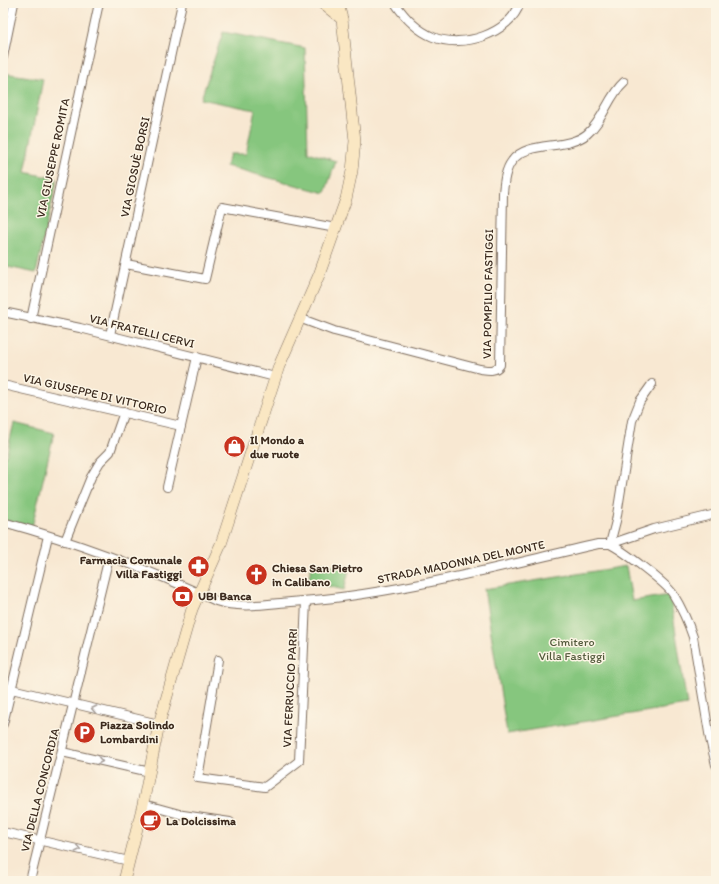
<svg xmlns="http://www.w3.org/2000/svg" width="719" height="884" font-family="Itim,sans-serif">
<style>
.green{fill:#86c67e;stroke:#60784e}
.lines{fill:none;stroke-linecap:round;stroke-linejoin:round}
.street-casing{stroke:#7d6c5d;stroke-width:10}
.secondary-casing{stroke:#7d6c5d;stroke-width:12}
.street{stroke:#fff;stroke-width:8}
.secondary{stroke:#fae7c3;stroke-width:11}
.oneway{stroke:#a79f9a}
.labels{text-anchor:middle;stroke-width:3;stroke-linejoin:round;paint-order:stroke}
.street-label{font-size:12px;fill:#3b2a1e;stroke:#fcf5e5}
.poi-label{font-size:12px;font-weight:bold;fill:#3b2a1e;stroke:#fcf5e5;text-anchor:start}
.park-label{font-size:12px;fill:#52593b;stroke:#fcf5e5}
</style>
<rect width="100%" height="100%" fill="#fcf5e5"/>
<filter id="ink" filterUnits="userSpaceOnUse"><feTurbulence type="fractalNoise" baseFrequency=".025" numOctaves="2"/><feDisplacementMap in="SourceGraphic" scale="8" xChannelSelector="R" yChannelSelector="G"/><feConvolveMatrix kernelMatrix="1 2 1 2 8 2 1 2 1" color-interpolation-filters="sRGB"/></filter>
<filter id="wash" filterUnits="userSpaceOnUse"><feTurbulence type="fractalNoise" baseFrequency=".012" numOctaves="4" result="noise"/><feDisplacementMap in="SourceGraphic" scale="16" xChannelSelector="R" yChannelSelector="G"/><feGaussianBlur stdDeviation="0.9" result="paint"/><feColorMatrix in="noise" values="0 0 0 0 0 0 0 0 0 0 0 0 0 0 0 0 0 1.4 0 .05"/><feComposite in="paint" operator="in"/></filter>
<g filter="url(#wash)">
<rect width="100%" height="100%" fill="#f8e8d2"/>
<g class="green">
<polygon points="223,32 305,48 308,152 336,161 325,193 226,166 230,154 246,154 255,110 201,99"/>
<polygon points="4,73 43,79 25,172 57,179 36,273 3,266"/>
<polygon points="14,423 54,433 32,527 3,520 3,456 6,456"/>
<polygon points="313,561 349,570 344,590 308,581"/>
<polygon points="626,566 632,601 670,595 687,705 507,734 484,589"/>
</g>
</g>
<g filter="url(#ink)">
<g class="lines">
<defs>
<g id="street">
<path d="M 395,3 C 405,18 416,30 433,37 C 462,49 510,34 520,3"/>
<polyline points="3,57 14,3"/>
<polyline points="126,264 205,279 222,207 336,228"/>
<polyline points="3,312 80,328 275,377"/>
<path d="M 299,318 L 334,331 L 480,369 C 488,370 495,372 500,365 L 503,193 C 504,183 505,170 512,161 C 527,140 566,151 587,134 C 604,120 608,96 624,82"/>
<polyline points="31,319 99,3"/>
<polyline points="110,335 182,3"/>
<polyline points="3,385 181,426"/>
<polyline points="167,487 197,357"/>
<path d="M 3,522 C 76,542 148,569 216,601 C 240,609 266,604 291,602 C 395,595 496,567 598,544 L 610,544 L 654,529 L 716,514"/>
<polyline points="65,541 91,477 100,462 110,452 124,412"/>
<path d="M 610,544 C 622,550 666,583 673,594 C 681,607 688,622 693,637 L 710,739 L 716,765"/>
<polyline points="610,544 616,521 632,421 640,401 652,384"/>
<polyline points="218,660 198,778 265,787 299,761 306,601"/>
<polyline points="3,687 159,724"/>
<polyline points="3,724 48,536"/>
<polyline points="62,752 150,772"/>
<polyline points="143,804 183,815 230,822"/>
<polyline points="3,832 129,861"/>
<polyline points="30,881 109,557"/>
</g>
<g id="secondary">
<polyline points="322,3 342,19"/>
<polyline points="124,881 143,804 159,724 192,609 221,544 279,366 319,275 346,199 352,171 355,141 342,19 338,3"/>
</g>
</defs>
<use href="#street" class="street-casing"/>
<use href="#secondary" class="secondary-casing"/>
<use href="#street" class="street"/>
<use href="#secondary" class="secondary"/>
</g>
<defs><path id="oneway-chevron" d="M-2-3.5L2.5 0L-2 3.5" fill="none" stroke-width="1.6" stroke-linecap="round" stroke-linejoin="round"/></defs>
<g class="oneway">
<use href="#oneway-chevron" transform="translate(94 709) rotate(-167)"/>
<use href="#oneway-chevron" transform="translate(100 761) rotate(12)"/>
<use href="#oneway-chevron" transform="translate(78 849) rotate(13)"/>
</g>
</g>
<defs>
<symbol id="shop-disc" viewBox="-11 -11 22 22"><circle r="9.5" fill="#c8321e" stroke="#fcf5e5"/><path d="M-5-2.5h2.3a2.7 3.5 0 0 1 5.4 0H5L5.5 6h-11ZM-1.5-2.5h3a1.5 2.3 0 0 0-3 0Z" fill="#fff"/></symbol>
<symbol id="pharmacy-disc" viewBox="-11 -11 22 22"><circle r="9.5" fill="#c8321e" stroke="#fcf5e5"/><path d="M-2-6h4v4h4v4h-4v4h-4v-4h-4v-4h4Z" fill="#fff"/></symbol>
<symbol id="church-disc" viewBox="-11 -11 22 22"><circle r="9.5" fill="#c8321e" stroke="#fcf5e5"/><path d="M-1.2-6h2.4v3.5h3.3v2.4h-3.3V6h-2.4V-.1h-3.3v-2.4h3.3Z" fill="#fff"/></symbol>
<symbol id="bank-disc" viewBox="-11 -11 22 22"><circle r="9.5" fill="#c8321e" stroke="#fcf5e5"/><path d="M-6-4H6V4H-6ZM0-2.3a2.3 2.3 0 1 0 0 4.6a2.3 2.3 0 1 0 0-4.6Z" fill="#fff"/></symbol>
<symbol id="parking-disc" viewBox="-11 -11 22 22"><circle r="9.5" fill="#c8321e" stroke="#fcf5e5"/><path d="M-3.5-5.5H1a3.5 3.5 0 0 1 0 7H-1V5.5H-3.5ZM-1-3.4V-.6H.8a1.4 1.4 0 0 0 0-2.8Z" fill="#fff"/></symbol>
<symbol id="cafe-disc" viewBox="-11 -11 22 22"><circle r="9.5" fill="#c8321e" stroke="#fcf5e5"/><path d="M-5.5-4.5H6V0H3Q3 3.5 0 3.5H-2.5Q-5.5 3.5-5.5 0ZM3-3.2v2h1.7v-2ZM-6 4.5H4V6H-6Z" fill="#fff"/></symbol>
</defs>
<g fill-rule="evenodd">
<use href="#shop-disc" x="222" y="434" width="25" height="25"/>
<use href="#pharmacy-disc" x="186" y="554" width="25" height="25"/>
<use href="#church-disc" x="244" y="562" width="25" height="25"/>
<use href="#bank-disc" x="170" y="584" width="25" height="25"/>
<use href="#parking-disc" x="72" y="720" width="25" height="25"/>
<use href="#cafe-disc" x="138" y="808" width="25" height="25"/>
</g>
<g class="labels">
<g class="street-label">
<text transform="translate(53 158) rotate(-78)" y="4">VIA GIUSEPPE ROMITA</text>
<text transform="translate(135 167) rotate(-78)" y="4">VIA GIOSUÈ BORSI</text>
<text transform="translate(488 294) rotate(-89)" y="4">VIA POMPILIO FASTIGGI</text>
<text transform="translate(142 331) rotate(14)" y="4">VIA FRATELLI CERVI</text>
<text transform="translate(95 394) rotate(13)" y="4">VIA GIUSEPPE DI VITTORIO</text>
<text transform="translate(461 562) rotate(-12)" y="4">STRADA MADONNA DEL MONTE</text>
<text transform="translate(290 688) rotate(-87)" y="4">VIA FERRUCCIO PARRI</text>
<text transform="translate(40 790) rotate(-76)" y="4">VIA DELLA CONCORDIA</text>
</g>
<g class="poi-label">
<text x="250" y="444">Il Mondo a<tspan x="250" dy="14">due ruote</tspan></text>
<text x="182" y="564" text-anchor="end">Farmacia Comunale<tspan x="182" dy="14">Villa Fastiggi</tspan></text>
<text x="272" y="572">Chiesa San Pietro<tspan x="272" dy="14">in Calibano</tspan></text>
<text x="198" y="600">UBI Banca</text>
<text x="100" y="729">Piazza Solindo<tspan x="100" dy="14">Lombardini</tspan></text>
<text x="166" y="825">La Dolcissima</text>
</g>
<g class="park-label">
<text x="572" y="646">Cimitero<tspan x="572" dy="14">Villa Fastiggi</tspan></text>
</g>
</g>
<rect width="719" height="884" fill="none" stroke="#fcf5e5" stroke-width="16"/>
</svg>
